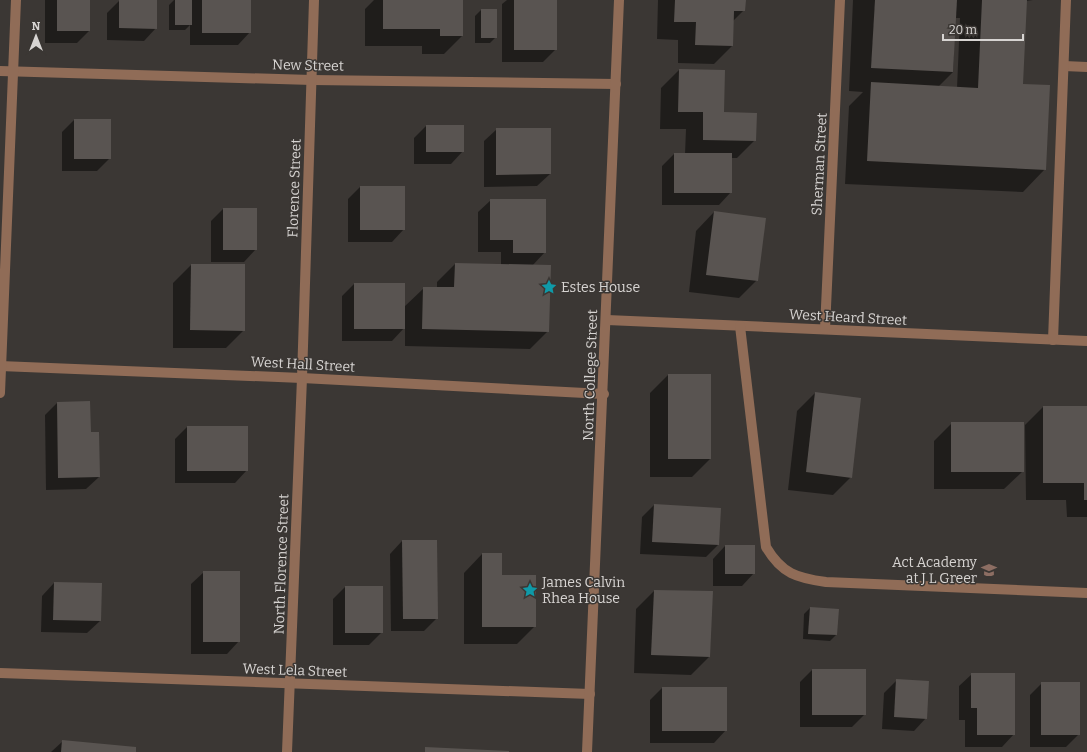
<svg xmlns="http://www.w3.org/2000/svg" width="1087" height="752" font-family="Bitter,serif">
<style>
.shadow{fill:#0007;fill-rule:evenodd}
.building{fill:#595451}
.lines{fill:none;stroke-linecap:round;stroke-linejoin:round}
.minor{stroke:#906c57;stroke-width:10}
.labels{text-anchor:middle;stroke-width:3;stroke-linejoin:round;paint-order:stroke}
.street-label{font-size:14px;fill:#d7d4d2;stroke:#3b3734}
.poi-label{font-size:14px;fill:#d7d4d2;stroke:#3b3734;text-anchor:start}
</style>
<rect width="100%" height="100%" fill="#3b3734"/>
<g class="shadow">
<polygon points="45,0 89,0 89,31 77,43 45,43"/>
<polygon points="120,0 156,28 144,41 107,40 107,13"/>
<polygon points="174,0 250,0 250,32 238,45 190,45 190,25 185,30 169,30 169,5"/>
<polygon points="374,0 462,0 462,36 444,54 422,54 422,46 365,46 365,9"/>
<polygon points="507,0 556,0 556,49 543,62 502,62 502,4"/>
<polygon points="658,0 745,0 744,10 733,21 732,46 714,64 678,63 678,40 657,39"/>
<path d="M 853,0 L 1033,0 L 1026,1 L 1022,85 L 1045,169 L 1023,192 L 845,184 L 849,106 L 863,92 L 849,91 ZM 955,18 L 960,18 L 957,88 L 938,87 L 953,72 Z"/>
<polygon points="481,10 496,37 490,43 475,43 475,16"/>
<polygon points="679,70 723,113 755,140 737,158 731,158 731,192 719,205 662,205 662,166 674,154 685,154 686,129 660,129 661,88"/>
<polygon points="74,120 110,120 110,158 97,171 62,171 62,132"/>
<polygon points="426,126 463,151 451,164 414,164 414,138"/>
<polygon points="497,129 550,174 537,186 484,187 484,141"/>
<polygon points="360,187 404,229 392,242 348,242 348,199"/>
<polygon points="491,200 545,252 532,266 548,331 530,349 405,346 405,327 392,341 342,341 342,296 354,284 404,307 424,288 437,288 437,282 455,264 501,265 501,252 478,252 478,212"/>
<polygon points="223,209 256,249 244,262 211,262 211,221"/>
<polygon points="714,212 757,280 739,298 689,292 696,231"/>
<polygon points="191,265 244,330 226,348 173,348 173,283"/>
<polygon points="668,375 710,375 710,459 692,477 650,477 650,393"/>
<polygon points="815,393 851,477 833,495 788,490 797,411"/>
<polygon points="57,403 90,433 99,477 86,489 46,490 45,415"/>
<polygon points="1043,407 1087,407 1087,517 1067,517 1066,500 1026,500 1025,425"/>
<polygon points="952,423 1023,471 1004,489 934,489 934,441"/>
<polygon points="187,427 247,470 235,483 175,483 175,439"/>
<polygon points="654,505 720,509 718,545 706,557 640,554 642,517"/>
<polygon points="402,541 436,541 437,618 424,631 391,631 390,554"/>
<polygon points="725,546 754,573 742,586 713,586 713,559"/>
<polygon points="482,554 535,626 517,644 464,644 464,573"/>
<polygon points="204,572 239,641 227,654 191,654 191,584"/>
<polygon points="54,583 100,621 87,633 41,632 42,596"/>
<polygon points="345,587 382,632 369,645 333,645 333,599"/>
<polygon points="654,591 712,592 709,657 691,675 634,673 636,609"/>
<polygon points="810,608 837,610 836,635 830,641 803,639 804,614"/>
<polygon points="812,670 865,670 865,714 852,727 800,727 800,682"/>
<polygon points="972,674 1014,734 1002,747 965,747 965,720 959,720 959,686"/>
<polygon points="897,680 926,718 914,731 882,729 884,693"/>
<polygon points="1042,683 1079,734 1066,747 1030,747 1030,695"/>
<polygon points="662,688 726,730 714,743 650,743 650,700"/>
<polygon points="63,741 135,752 51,752"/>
</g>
<g class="building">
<rect x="57" y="0" width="33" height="31"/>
<polygon points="119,0 157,0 157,29 119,28"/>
<rect x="175" y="0" width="17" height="25"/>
<rect x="202" y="0" width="49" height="33"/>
<polygon points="383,0 463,0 463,36 440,36 440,29 383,29"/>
<rect x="514" y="0" width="43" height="50"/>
<polygon points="675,0 746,0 745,11 734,11 733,46 695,45 696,22 674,22"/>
<polygon points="875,0 957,0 953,72 871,68"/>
<polygon points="982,0 1027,0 1023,84 1050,85 1046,170 867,161 871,82 978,88"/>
<rect x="481" y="9" width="16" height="29"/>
<polygon points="679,69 725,70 724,112 757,113 756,141 703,140 703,112 678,112"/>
<rect x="74" y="119" width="37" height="40"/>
<rect x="426" y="125" width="38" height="27"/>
<polygon points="496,128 551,128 551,174 496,175"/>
<rect x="674" y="153" width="58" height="40"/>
<rect x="360" y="186" width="45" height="44"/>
<polygon points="490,199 546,199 546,253 513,253 513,240 490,240"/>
<rect x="223" y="208" width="34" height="42"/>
<polygon points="714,211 766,218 758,281 706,275"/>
<polygon points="455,263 551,265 549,332 422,329 423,287 454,287"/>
<polygon points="191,264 245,264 245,331 190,330"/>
<rect x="354" y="283" width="51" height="46"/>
<rect x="668" y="374" width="43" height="85"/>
<polygon points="815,392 861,398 852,478 806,472"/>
<polygon points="90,401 91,432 99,432 100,477 58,478 57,402"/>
<polygon points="1043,406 1087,406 1087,500 1084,500 1084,483 1043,483"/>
<rect x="951" y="422" width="73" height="50"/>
<rect x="187" y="426" width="61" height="45"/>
<polygon points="654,504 721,508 719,545 652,542"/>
<polygon points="402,540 437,540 438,619 403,619"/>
<rect x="725" y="545" width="30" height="29"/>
<polygon points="482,553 502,553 502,575 536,575 536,627 482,627"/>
<rect x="203" y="571" width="37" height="71"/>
<polygon points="54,582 102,583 101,621 53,620"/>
<rect x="345" y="586" width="38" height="47"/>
<polygon points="654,590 713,591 710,657 651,655"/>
<polygon points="810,607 839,609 837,635 808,634"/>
<rect x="812" y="669" width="54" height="46"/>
<polygon points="971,673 1015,673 1015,735 977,735 977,708 971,708"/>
<polygon points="896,679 929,681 927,719 894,717"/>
<rect x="1041" y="682" width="39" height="53"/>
<rect x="662" y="687" width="65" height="44"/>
<polygon points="62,740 136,747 136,752 61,752"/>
<polygon points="425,747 509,751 509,752 425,752"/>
</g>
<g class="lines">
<g class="minor">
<polyline points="1064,66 1087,67"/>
<polyline points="0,71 312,80 616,84"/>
<polyline points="607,320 1087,341"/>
<path d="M 740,326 L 766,547 C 782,574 797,578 826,582 L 1087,593"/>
<polyline points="825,329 840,0"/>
<polyline points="1053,340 1066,0"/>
<polyline points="0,366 302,378 604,394"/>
<polyline points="0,393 16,0"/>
<polyline points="0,673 590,694"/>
<polyline points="287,752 302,378 314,0"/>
<polyline points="587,752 619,0"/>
</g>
</g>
<defs>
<symbol id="sight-bare" viewBox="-9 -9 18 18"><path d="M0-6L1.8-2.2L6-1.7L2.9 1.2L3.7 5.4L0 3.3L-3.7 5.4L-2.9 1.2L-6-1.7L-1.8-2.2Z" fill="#0f9aa8" stroke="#3b3734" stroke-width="2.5" paint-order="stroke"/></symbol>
<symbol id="school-bare" viewBox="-9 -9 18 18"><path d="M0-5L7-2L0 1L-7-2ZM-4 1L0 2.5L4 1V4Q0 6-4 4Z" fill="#8d6e63" stroke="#3b3734" stroke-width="2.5" paint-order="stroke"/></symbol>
</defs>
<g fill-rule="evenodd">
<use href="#sight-bare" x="538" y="276" width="22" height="22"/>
<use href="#school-bare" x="978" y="559" width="22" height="22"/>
<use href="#sight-bare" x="519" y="579" width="22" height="22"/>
</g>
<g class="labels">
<g class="street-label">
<text transform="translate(308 65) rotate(1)" y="5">New Street</text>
<text transform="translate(819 164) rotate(-87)" y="5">Sherman Street</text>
<text transform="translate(294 188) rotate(-88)" y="5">Florence Street</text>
<text transform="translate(848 317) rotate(3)" y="5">West Heard Street</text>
<text transform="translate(303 364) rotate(3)" y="5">West Hall Street</text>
<text transform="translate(590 375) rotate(-88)" y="5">North College Street</text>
<text transform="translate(281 564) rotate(-88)" y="5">North Florence Street</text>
<text transform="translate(295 670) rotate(2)" y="5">West Lela Street</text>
</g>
<g class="poi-label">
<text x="561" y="292">Estes House</text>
<text x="977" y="567" text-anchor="end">Act Academy<tspan x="977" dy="16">at J L Greer</tspan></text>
<text x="542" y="587">James Calvin<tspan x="542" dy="16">Rhea House</tspan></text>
</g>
</g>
<g transform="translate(36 36)" stroke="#3b3734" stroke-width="3" paint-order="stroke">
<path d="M0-3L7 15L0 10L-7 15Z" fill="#d7d4d2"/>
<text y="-6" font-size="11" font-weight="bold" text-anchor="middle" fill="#d7d4d2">N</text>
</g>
<path d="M943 34v6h80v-6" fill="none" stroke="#d7d4d2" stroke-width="2"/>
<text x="949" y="34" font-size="12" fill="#d7d4d2" stroke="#3b3734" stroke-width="3" paint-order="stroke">20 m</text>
</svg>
